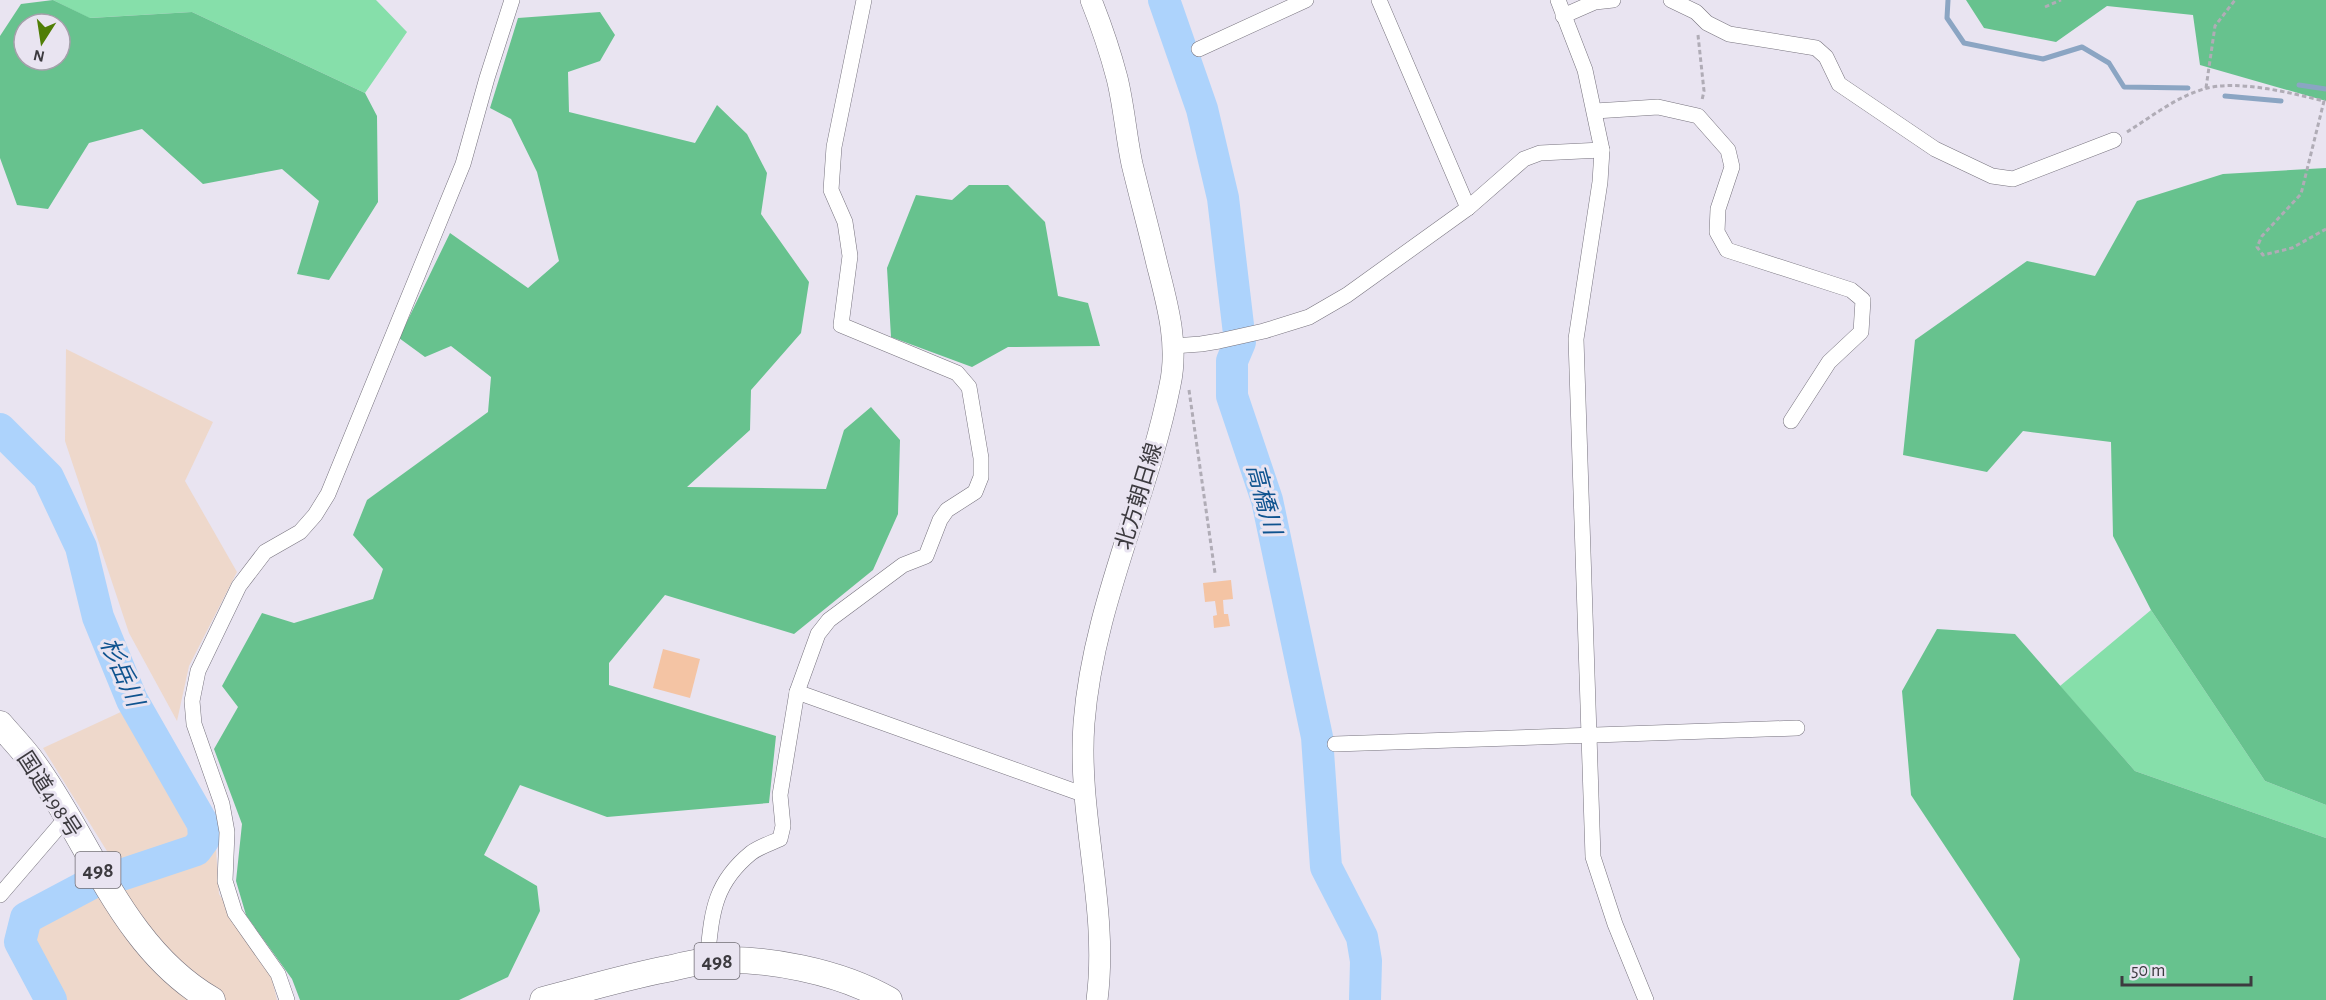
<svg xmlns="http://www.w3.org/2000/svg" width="2326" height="1000" font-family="'Alegreya Sans','Noto Sans JP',sans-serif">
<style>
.commercial{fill:#eed8cb}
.green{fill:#86dfaa}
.forest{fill:#67c28e;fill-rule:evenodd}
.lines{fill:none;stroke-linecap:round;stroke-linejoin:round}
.stream{stroke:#8ba5c3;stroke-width:5}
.river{stroke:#add3fc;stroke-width:32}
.building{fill:#f4c4a4}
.minor-casing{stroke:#77737e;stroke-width:16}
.secondary-casing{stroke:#77737e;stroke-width:22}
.trunk-casing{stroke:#77737e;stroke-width:27}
.path{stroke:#b0acb6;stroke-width:3;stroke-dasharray:4.5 3;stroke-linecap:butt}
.minor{stroke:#fff;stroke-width:15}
.secondary{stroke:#fff;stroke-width:21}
.trunk{stroke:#fff;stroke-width:26}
.labels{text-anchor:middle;stroke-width:6;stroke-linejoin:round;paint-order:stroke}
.shield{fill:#e9e4f1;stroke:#706d74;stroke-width:1.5}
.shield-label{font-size:21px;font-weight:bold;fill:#3c3a3f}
.street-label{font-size:22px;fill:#3c3a3f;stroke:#e9e4f1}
.water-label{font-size:24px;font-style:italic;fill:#0f538f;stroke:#e9e4f1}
</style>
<rect width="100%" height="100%" fill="#e9e4f1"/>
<g class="commercial">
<polygon points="66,349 213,422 185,481 237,572 189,666 177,721 129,633 65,441"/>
<polygon points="123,711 192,837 115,864 43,748"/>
<polygon points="216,849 219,894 271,975 277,1000 61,1000 34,947 39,923 104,891"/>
</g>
<g class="green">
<polygon points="53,0 376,0 407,32 365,93 192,12 89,18"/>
<polygon points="2151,610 2265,781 2326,805 2326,838 2135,771 2060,686"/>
</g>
<g class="forest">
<path d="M 53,0 L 90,18 L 192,12 L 365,93 L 377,116 L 378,202 L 329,280 L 297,274 L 319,201 L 282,169 L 203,184 L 142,129 L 89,143 L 48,209 L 17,205 L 0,158 L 0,36 L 21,4 ZM 24,24 L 60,24 L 60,60 L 24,60 Z"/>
<polygon points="1966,0 2326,0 2326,101 2200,65 2193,15 2107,6 2056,42 1984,28"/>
<polygon points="600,12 615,35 600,61 568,72 569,112 695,143 717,105 747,134 767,173 761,214 809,282 801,333 751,390 750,430 687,487 826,489 844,430 871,407 900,440 898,514 873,570 794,634 665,595 609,663 609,685 776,736 769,803 607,817 520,785 484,855 537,886 540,911 508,977 459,1000 300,1000 292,979 246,915 236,881 242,824 214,749 238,707 222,686 262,613 294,623 373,599 383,569 353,535 367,500 488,412 491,377 451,346 425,357 399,338 450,233 528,288 559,261 537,172 511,119 490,108 518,18"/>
<polygon points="2326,168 2326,805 2265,781 2151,610 2113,536 2111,442 2023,431 1987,472 1903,455 1915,340 2027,261 2095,276 2137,201 2223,174"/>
<polygon points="969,185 1008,185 1045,222 1058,296 1088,303 1100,346 1008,347 972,367 891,337 887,268 916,195 952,200"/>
<polygon points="1937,629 2015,634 2135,771 2326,838 2326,1000 2013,1000 2020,959 1911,795 1902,691"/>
</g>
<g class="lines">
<g class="stream">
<polyline points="1948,0 1947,18 1964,43 2043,59 2082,47 2109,63 2124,87 2188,88"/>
<polyline points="2299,85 2326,89"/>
<polyline points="2225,96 2281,101"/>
</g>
<g class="river">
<polyline points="1164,0 1202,109 1223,198 1240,342 1232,361 1232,396 1267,500 1317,737 1326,867 1362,937 1366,961 1365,1000"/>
<polyline points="0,429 48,477 81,547 98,617 132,700 203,824 204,839 196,850 124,874"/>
<polyline points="51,1000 20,942 26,918 92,883"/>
</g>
</g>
<g class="building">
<polygon points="1231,580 1233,599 1223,600 1224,614 1228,614 1230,626 1214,628 1213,616 1217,615 1215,601 1205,602 1203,583"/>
<polygon points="663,649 700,659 690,698 653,688"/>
</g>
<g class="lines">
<defs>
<g id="minor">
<polyline points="1379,0 1468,208"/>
<polyline points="1558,0 1585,70 1602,150 1600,182 1576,339 1593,857 1615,924 1646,1000"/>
<polyline points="1671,0 1696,12 1707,23 1729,34 1816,48 1826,57 1839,84 1935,149 1992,176 2013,179 2114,140"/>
<polyline points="1563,16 1595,2 1613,0"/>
<polyline points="1199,49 1306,0"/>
<polyline points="1595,111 1658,107 1698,116 1728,150 1732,167 1718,209 1717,232 1727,250 1851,290 1863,300 1861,332 1829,362 1791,421"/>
<polyline points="1173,346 1201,344 1219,341 1264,331 1309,317 1347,295 1468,208 1524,159 1540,153 1602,150"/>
<polyline points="797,692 1085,795"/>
<polyline points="1335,744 1797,728"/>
<polyline points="0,895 67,817"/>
<path d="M 707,961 C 712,915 712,885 751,853 C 759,847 771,843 780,839 L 783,826 L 780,795 L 797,692 L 818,634 L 829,620 L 903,565 L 926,556 L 940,520 L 947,510 L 975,492 L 981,477 L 981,458 L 969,387 L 957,373 L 841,325 L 850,256 L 845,222 L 831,190 L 834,147 L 864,0"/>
<polyline points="287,1000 278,974 235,913 225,881 227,832 222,804 194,724 192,701 198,671 239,586 265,552 300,532 315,515 328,494 463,164 487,78 512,0"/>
</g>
<path id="secondary" d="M 1091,0 C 1101,25 1110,51 1117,78 C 1124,106 1126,136 1132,164 C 1140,197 1149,230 1157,264 C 1167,303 1179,344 1170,385 C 1147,500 1093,606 1084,723 C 1077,816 1109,907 1097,1000"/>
<g id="trunk">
<path d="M 0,724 C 11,737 23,749 33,763 C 91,842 122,948 212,1000"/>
<path d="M 543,1000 C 586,989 628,976 672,968 C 684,965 696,962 708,961 C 764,956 841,972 889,1000"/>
</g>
</defs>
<use href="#minor" class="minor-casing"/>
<use href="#secondary" class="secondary-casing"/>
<use href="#trunk" class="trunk-casing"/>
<g class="path">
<polyline points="2045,7 2061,0"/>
<polyline points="1698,35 1704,91 1702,100"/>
<polyline points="2206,88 2215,26 2235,0"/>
<path d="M 2127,132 C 2151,117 2176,97 2204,89 C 2237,79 2291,93 2324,101 L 2301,194 L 2262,236 L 2257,247 L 2263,255 L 2292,248 L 2326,229"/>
<polyline points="1189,390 1215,573"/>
</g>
<use href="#minor" class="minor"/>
<use href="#secondary" class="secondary"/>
<use href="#trunk" class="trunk"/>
</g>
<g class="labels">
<g class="shield">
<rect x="75.5" y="852" width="45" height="36" rx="4.5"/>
<rect x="694.5" y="943" width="45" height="36" rx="4.5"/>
</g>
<g class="shield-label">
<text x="98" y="877">498</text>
<text x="717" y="968">498</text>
</g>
<g class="street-label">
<text transform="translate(1138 496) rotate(-73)" y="8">北方朝日線</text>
<text transform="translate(50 794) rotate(57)" y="8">国道498号</text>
</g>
<g class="water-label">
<text transform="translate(1264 499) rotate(75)" y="8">高橋川</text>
<text transform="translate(122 672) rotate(66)" y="8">杉岳川</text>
</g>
</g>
<g transform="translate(42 42) rotate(192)"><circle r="28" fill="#e9e4f1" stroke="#a4a0aa" stroke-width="1.5"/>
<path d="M0-4.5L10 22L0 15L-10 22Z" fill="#507e06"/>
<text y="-9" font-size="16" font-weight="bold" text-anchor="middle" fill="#3c3a3f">N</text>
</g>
<path d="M2122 976v9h129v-9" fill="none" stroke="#3c3a3f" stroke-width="3"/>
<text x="2131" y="976" font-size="18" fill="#3c3a3f" stroke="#e9e4f1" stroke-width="4.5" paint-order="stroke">50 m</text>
</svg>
